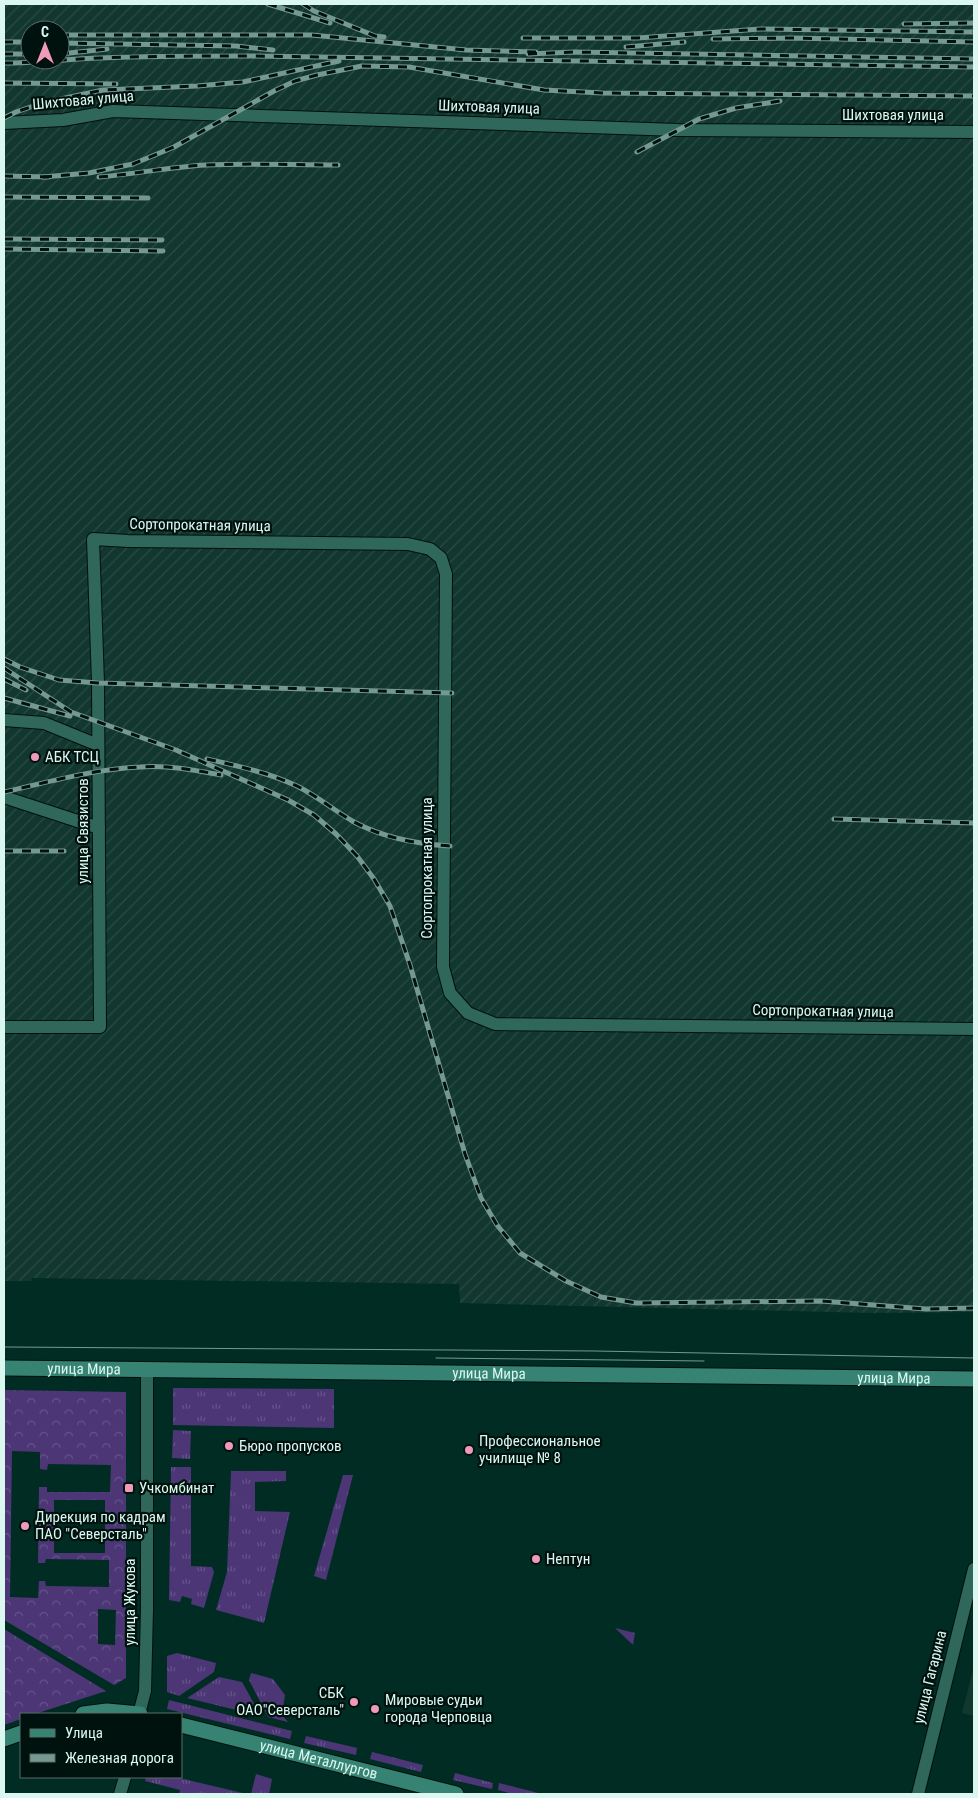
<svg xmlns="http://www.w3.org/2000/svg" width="978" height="1798" font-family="'Roboto Condensed',sans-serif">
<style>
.built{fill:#12372f}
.industrial{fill:url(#industrial-furrows);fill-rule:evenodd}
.grass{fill:url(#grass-tufts)}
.forest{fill:url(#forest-crowns);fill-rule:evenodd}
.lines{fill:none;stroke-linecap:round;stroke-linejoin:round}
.street-casing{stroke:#02110e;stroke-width:14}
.secondary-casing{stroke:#02110e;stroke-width:17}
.street{stroke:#2f675b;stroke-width:12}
.secondary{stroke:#368373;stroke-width:15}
.tram{stroke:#759991;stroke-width:1}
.rail-casing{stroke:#759991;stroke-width:5}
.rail{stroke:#00120e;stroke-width:3;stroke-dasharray:9;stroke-linecap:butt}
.poi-dot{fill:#ef9ab8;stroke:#00120e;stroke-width:2}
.labels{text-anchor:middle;stroke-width:4.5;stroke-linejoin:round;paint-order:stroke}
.street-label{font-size:15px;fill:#dbf8f0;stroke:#00120e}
.poi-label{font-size:15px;fill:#dbf8f0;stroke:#00120e;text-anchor:start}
</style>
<defs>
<pattern id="industrial-furrows" width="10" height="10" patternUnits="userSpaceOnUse" patternTransform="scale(1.25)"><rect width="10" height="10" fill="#12372f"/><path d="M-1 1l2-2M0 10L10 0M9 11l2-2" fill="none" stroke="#294b43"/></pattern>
<pattern id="grass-tufts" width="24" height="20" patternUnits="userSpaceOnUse" patternTransform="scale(1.25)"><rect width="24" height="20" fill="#4c3676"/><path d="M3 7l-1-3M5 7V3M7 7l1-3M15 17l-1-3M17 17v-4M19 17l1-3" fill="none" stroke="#65548a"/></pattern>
<pattern id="forest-crowns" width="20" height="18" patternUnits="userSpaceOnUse" patternTransform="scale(1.25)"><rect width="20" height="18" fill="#4c3676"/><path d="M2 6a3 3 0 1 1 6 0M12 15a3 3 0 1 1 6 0" fill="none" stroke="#65548a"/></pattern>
</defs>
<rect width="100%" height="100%" fill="#002c24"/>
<polygon class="built" points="974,1666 974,1716 962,1713"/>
<path class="industrial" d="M 4,4 L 974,4 L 974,1312 L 872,1313 L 460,1303 L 459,1284 L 32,1278 L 31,1281 L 4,1281 ZM 30,30 L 60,30 L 60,60 L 30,60 Z"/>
<g class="grass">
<polygon points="173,1388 334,1389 334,1428 173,1425"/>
<polygon points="173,1430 191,1431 190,1459 172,1458"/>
<polygon points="171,1467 191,1467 191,1566 212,1567 214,1572 204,1608 191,1604 192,1599 182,1596 180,1602 169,1600"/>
<polygon points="231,1471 286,1471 286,1481 255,1482 255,1511 290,1512 264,1623 216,1610 227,1572"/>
<polygon points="343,1475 353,1475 326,1580 314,1576"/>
<polygon points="615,1628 635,1633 633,1645"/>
<polygon points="177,1653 216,1663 214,1672 179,1696 167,1692 167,1656"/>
<polygon points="251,1673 273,1679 285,1695 282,1715 288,1722 268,1717 249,1680"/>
<polygon points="219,1677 242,1682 261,1716 187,1698"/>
<polygon points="169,1700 292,1731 290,1739 167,1709"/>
<polygon points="306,1736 357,1748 356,1755 304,1743"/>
<polygon points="372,1752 423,1765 421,1772 370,1759"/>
<polygon points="455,1773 493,1783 492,1789 453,1780"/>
<polygon points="256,1774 272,1779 269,1794 251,1794"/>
<polygon points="146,1777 175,1777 247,1794 179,1794 180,1790 145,1781"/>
<polygon points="499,1783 542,1794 513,1794 498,1790"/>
</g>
<g class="forest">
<path d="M 4,1390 L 126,1392 L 126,1678 L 114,1685 L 4,1620 ZM 12,1451 L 40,1452 L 40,1469 L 47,1470 L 48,1464 L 111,1465 L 110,1492 L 47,1492 L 47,1487 L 39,1487 L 38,1563 L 45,1563 L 46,1559 L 109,1560 L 109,1587 L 46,1586 L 45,1581 L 39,1581 L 38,1598 L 10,1597 ZM 54,1500 L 105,1500 L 105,1553 L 54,1553 ZM 98,1609 L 116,1610 L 115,1645 L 98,1644 Z"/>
<polygon points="4,1629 106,1691 35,1714 21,1714 21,1719 4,1725"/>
</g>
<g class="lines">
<defs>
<g id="street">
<polyline points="4,123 63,120 113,111 678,130 974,132"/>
<polyline points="4,720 44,723 98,745"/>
<polyline points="4,797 99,828"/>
<polyline points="4,1027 100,1027 98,683 93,539 128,541 408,544 430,549 441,558 446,574 443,967 450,993 468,1013 495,1024 974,1029"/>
<polyline points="139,1714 145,1691 147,1609 147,1369"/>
<polyline points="120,1794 125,1777"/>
<polyline points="918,1794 974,1569"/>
</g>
<g id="secondary">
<path id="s1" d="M 4,1368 L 974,1379"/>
<polyline points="83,1714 107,1711 140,1714"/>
<path id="s2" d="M 181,1725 L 456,1794"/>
<polyline points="4,1739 21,1733"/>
</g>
</defs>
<use href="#street" class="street-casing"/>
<use href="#secondary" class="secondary-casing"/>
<use href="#street" class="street"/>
<use href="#secondary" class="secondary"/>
<g class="tram">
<polyline points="4,1347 595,1351 974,1358"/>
<polyline points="436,1358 704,1361"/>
</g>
<defs>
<g id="rail">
<polyline points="268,4 330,23"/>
<polyline points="303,4 314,11 375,36 384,37"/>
<polyline points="904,24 974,23"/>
<polyline points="60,35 312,35 466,50 536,52"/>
<polyline points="523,38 638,38 760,29 974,32"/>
<polyline points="713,39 792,38 974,42"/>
<polyline points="4,42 30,42"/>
<polyline points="60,43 236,46 273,50"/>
<polyline points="626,47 684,42"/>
<polyline points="4,54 30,54"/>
<polyline points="60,54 107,49"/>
<polyline points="528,54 574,52 974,59"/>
<path d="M 4,63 C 36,63 67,59 100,58 C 151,56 202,56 253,56 L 974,67"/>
<polyline points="4,83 116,84"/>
<polyline points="4,118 16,112 42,103 103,90 197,86 243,82 339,61"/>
<polyline points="637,152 699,119 736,108 780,101"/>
<polyline points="4,176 49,177"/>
<polyline points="43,177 89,173 133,164 174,147 274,91 295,81 317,75 362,66 409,67 544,90 602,93 974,96"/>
<path d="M 99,177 C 135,174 170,167 206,165 C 250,163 294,165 338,165"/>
<polyline points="4,197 148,198"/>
<polyline points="4,239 162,240"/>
<polyline points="4,249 163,251"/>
<polyline points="4,659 20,667 59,680 98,683 452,693"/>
<polyline points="4,668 71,712 176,750 288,800 314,815 336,834 357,856 374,879 390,906 410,965 465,1154 481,1198 497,1225 520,1253 566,1281 601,1297 636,1303 821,1301 926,1309 974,1308"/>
<polyline points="4,679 26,690"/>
<polyline points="4,698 70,716"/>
<path d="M 207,759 C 238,766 270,773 299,787 C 318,797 335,811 354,822 C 384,838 417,844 450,846"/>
<path d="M 4,792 C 49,782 94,769 140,767 C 168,765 194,770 221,775"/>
<polyline points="834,819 974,823"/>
<polyline points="4,851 64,851"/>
</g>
</defs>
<use href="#rail" class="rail-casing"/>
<use href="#rail" class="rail"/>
</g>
<g class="poi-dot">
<circle cx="35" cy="757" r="5"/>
<circle cx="229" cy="1446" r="5"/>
<circle cx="469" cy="1450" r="5"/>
<rect x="124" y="1483" width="10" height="10" rx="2.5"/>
<circle cx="25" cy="1526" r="5"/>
<circle cx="536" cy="1559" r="5"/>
<circle cx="354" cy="1702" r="5"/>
<circle cx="375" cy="1709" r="5"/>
</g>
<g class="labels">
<g class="street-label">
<text transform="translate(83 100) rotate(-5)" y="5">Шихтовая улица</text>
<text transform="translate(489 107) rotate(2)" y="5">Шихтовая улица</text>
<text x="893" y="120">Шихтовая улица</text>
<text transform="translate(200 525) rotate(1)" y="5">Сортопрокатная улица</text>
<text transform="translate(83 831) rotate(-90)" y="5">улица Связистов</text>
<text transform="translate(427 868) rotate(-90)" y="5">Сортопрокатная улица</text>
<text transform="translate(823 1011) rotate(1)" y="5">Сортопрокатная улица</text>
<text dy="5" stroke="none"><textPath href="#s1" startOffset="80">улица Мира</textPath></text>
<text dy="5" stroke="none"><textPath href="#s1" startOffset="485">улица Мира</textPath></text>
<text dy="5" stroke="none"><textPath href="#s1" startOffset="890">улица Мира</textPath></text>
<text transform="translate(130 1602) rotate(-90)" y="5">улица Жукова</text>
<text transform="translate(930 1677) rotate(-76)" y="5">улица Гагарина</text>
<text dy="5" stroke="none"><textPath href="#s2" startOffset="142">улица Металлургов</textPath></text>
</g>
<g class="poi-label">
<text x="45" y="762">АБК ТСЦ</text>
<text x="479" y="1446">Профессиональное<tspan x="479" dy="17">училище № 8</tspan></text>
<text x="239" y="1451">Бюро пропусков</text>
<text x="139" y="1493">Учкомбинат</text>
<text x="35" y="1522">Дирекция по кадрам<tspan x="35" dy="17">ПАО "Северсталь"</tspan></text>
<text x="546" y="1564">Нептун</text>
<text x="344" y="1698" text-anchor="end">СБК<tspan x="344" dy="17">ОАО"Северсталь"</tspan></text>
<text x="385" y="1705">Мировые судьи<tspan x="385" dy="17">города Черповца</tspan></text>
</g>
</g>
<rect width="978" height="1798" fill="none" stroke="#dbf8f0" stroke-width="10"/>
<rect x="20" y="1713" width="162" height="65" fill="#00120e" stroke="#586e68"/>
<rect x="30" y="1729" width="25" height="8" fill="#368373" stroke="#586e68"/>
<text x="65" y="1738" font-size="15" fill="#dbf8f0">Улица</text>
<rect x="30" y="1754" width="25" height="8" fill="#759991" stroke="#586e68"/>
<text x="65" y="1763" font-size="15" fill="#dbf8f0">Железная дорога</text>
<g transform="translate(45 45)"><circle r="24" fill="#00120e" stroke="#586e68"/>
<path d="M0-4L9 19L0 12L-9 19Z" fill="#ef9ab8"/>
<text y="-8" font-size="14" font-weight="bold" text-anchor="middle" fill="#dbf8f0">С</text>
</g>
</svg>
